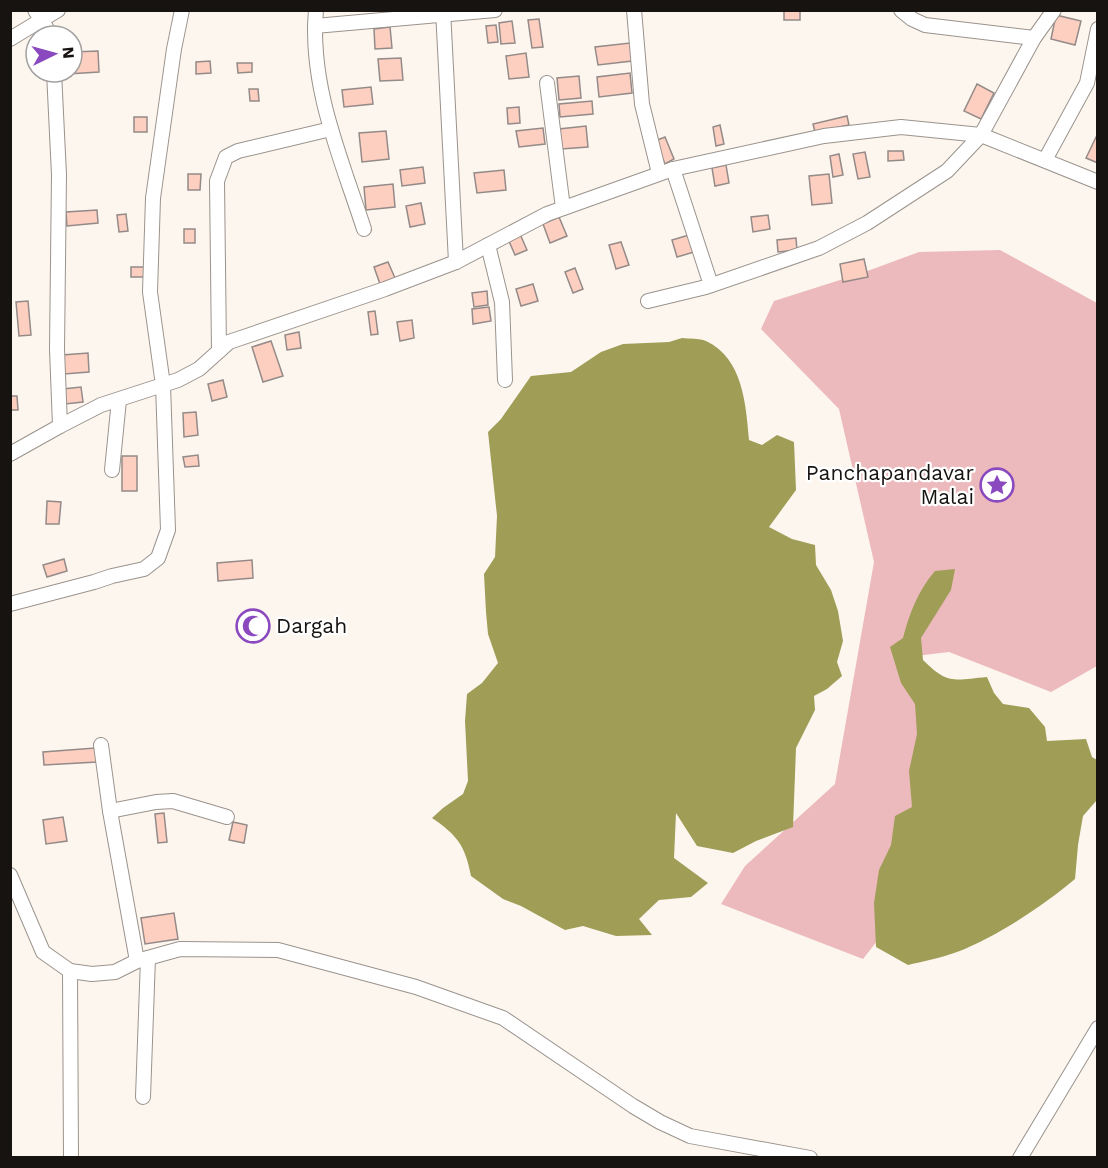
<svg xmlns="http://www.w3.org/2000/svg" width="1108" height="1168" font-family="'Work Sans',sans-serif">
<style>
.green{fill:#ecbabc}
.water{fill:#a09d57}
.building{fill:#fdcfc1;stroke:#948a88;stroke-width:1.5}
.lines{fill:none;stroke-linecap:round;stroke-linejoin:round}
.minor-casing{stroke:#9a938d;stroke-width:16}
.minor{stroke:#fff;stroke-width:14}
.labels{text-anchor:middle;stroke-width:4.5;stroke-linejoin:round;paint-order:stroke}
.poi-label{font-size:21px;fill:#161311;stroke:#fff;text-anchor:end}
</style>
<rect width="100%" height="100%" fill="#fdf6ef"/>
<polygon class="green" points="1000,250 1097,303 1097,666 1051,692 949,652 907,657 930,724 888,927 863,959 721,904 745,866 835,784 874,562 839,409 761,329 774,301 862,273 919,252"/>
<g class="water">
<path d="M 682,338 C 689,339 699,338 706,341 C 743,358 746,405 749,440 L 762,445 L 777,435 L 794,442 L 796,490 L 769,527 L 792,539 L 815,545 L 816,565 L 831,590 L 838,611 L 843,641 L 837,662 L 842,676 L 827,689 L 814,696 L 815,710 L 796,748 L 793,827 L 756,841 L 733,853 L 697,846 L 676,813 L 674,858 L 708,883 L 691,897 L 659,900 L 639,919 L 652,935 L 616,936 L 583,926 L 565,930 L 521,906 L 503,899 L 471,876 C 465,845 457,835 432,818 L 443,808 L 463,794 L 468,781 L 465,721 L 467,694 L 482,683 L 498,663 L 488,634 L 486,612 L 484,574 L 495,557 L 497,516 L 488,432 L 501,419 L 531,376 L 571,372 L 601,352 L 623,344 L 669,342 Z"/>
<path d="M 955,569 L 951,590 L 921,638 L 923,660 C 948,685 954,680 987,677 L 994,693 L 1003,704 L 1029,708 L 1045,727 L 1047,741 L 1086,739 L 1092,757 L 1097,760 L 1097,800 L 1083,816 L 1078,845 L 1075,879 C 1043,906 996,937 957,952 C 941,958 924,961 908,965 L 876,947 L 874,903 L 879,870 L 891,845 L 895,816 L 912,807 L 909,771 L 917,734 L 915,704 L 901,683 L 890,647 L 903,638 C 909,614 919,589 935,571 Z"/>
</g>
<g class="building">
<rect x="784" y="10" width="16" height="10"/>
<polygon points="1056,15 1081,21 1075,45 1051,39"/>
<polygon points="539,19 543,47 532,48 528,20"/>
<polygon points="512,21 515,43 501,44 499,23"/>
<polygon points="496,25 498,42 488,43 486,26"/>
<polygon points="390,27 392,48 375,49 374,29"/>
<polygon points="630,43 632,61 598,65 595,47"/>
<polygon points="98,51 99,72 68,74 68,72 72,72 72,52"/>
<polygon points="526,53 529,77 509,79 506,56"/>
<polygon points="401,58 403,80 380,81 378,59"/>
<polygon points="210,61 211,73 196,74 196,62"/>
<polygon points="237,63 252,63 252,72 238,73"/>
<polygon points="630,73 632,93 599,97 597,77"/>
<polygon points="579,76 581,98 559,100 557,78"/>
<polygon points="977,84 994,93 981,119 964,111"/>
<polygon points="371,87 373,104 344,107 342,90"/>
<polygon points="249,89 258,89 259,101 250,101"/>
<polygon points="592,101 593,114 560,117 559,104"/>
<polygon points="519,107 520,123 508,124 507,108"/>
<polygon points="847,116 849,125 815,132 813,124"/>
<rect x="134" y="117" width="13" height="15"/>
<polygon points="720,125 724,144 716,146 713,127"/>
<polygon points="586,126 588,147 561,149 559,129"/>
<polygon points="543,128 545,144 519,147 516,131"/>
<polygon points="386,131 389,159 362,162 359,133"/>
<polygon points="1098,133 1098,163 1086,158"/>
<polygon points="665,137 674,159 665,164 655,141"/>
<polygon points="888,151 903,151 904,160 888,161"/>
<polygon points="865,152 870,177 858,179 853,154"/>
<polygon points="839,154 843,175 833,177 830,156"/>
<polygon points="726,165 729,183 715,186 712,168"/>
<polygon points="423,167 425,183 402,186 400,170"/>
<polygon points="504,170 506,190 477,193 474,173"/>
<polygon points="188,174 201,174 200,190 188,190"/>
<polygon points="829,174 832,203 812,205 809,176"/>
<polygon points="393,184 395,207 366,210 364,187"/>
<polygon points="421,203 425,224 410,227 406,206"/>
<polygon points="97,210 98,223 67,226 66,212"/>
<polygon points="126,214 128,231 119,232 117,215"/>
<polygon points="768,215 770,229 753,232 751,217"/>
<polygon points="559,217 567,236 550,243 543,224"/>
<rect x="184" y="229" width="11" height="14"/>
<polygon points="520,234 527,250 515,255 508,239"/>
<polygon points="689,235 694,252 677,257 672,240"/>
<polygon points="796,238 797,250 778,252 777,240"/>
<polygon points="621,242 629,265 616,269 609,245"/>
<polygon points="864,259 868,277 843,282 840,264"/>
<polygon points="388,262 395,278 380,284 374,267"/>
<rect x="131" y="267" width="14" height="10"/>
<polygon points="575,268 583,289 573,293 565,272"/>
<polygon points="533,284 538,301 521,306 516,289"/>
<polygon points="487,291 488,305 474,307 472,293"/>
<polygon points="28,301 31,335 19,336 16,302"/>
<polygon points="489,307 491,321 473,324 472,309"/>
<polygon points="375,311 378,334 371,335 368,312"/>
<polygon points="412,320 414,338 400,341 397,322"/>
<polygon points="299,332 301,348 287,350 285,335"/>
<polygon points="271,341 283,376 263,382 252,347"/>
<polygon points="88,353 89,372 64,374 62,355"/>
<polygon points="223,380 227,397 212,401 208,384"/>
<polygon points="81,387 83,402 65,404 63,389"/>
<polygon points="10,396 17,396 18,410 10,410"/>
<polygon points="196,412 198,435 184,437 183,413"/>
<polygon points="198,455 199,466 185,467 183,457"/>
<rect x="122" y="456" width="15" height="35"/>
<polygon points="47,501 61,502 59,524 46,524"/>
<polygon points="64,559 67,571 47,577 43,565"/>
<polygon points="252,560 253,578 218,581 217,563"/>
<polygon points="95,748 97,762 44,765 43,752"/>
<polygon points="164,813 167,842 158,843 155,814"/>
<polygon points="63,817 67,841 46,844 43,820"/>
<polygon points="233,822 247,825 244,843 229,840"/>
<polygon points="174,913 178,939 145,944 141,918"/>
</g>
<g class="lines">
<defs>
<g id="minor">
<polyline points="35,10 47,29 50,36"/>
<path d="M 316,10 C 309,86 341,158 364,229"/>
<polyline points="443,10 456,262"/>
<polyline points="634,10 642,104 659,173"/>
<polyline points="901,10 912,19 925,25 1034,38"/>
<polyline points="315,26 495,10"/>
<polyline points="10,39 58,10"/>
<polyline points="54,72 59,175 57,349 60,426"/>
<polyline points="547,83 563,208"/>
<polyline points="1045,160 1087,83 1098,29"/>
<polyline points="673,169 711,285"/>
<polyline points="488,245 502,302 505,380"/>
<polyline points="648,301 706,287 819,248 867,223 947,171 981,135 1034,38 1054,10"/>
<polyline points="219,351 217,181 226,157 238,151 331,129"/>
<polyline points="10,454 60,426 101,405 178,380 199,369 229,342 385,289 456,262 547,214 673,169 824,136 901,127 981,135 1098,182"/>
<polyline points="112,470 119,400"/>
<polyline points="10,604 94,582 112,576 144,569 158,558 168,530 163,385 150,292 153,198 174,49 182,10"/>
<polyline points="101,745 110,811 137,961"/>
<polyline points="110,811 156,802 173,801 227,817"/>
<polyline points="10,875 43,952 70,971 92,974 115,972 137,961 180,949 278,950 416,987 503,1018 633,1106 660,1122 690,1136 810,1158"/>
<polyline points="70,971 71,1158"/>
<polyline points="143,1097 148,958"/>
<polyline points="1020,1158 1098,1028"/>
</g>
</defs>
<use href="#minor" class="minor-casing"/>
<use href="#minor" class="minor"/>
</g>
<defs>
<symbol id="sight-ring" viewBox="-11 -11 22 22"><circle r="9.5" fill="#fff" stroke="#8a49be" stroke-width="1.5"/><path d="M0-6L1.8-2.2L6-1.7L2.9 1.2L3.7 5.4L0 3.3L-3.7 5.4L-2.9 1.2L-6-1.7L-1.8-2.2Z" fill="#8a49be"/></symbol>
<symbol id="mosque-ring" viewBox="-11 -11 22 22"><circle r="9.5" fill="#fff" stroke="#8a49be" stroke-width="1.5"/><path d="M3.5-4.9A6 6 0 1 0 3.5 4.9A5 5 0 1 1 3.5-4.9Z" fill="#8a49be"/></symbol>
</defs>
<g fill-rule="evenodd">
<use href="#sight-ring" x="978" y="466" width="38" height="38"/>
<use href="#mosque-ring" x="234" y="607" width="38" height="38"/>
</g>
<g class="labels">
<g class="poi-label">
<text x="974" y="480">Panchapandavar<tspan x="974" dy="24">Malai</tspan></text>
<text x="276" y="633" text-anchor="start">Dargah</text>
</g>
</g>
<rect width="1108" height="1168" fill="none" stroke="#161311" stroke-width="24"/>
<g transform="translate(54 54) rotate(85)"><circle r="28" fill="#ffffff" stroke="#a2a1a0" stroke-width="1.5"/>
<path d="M0-4.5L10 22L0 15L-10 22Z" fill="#8a49be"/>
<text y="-9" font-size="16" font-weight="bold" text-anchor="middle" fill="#161311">N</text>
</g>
</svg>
